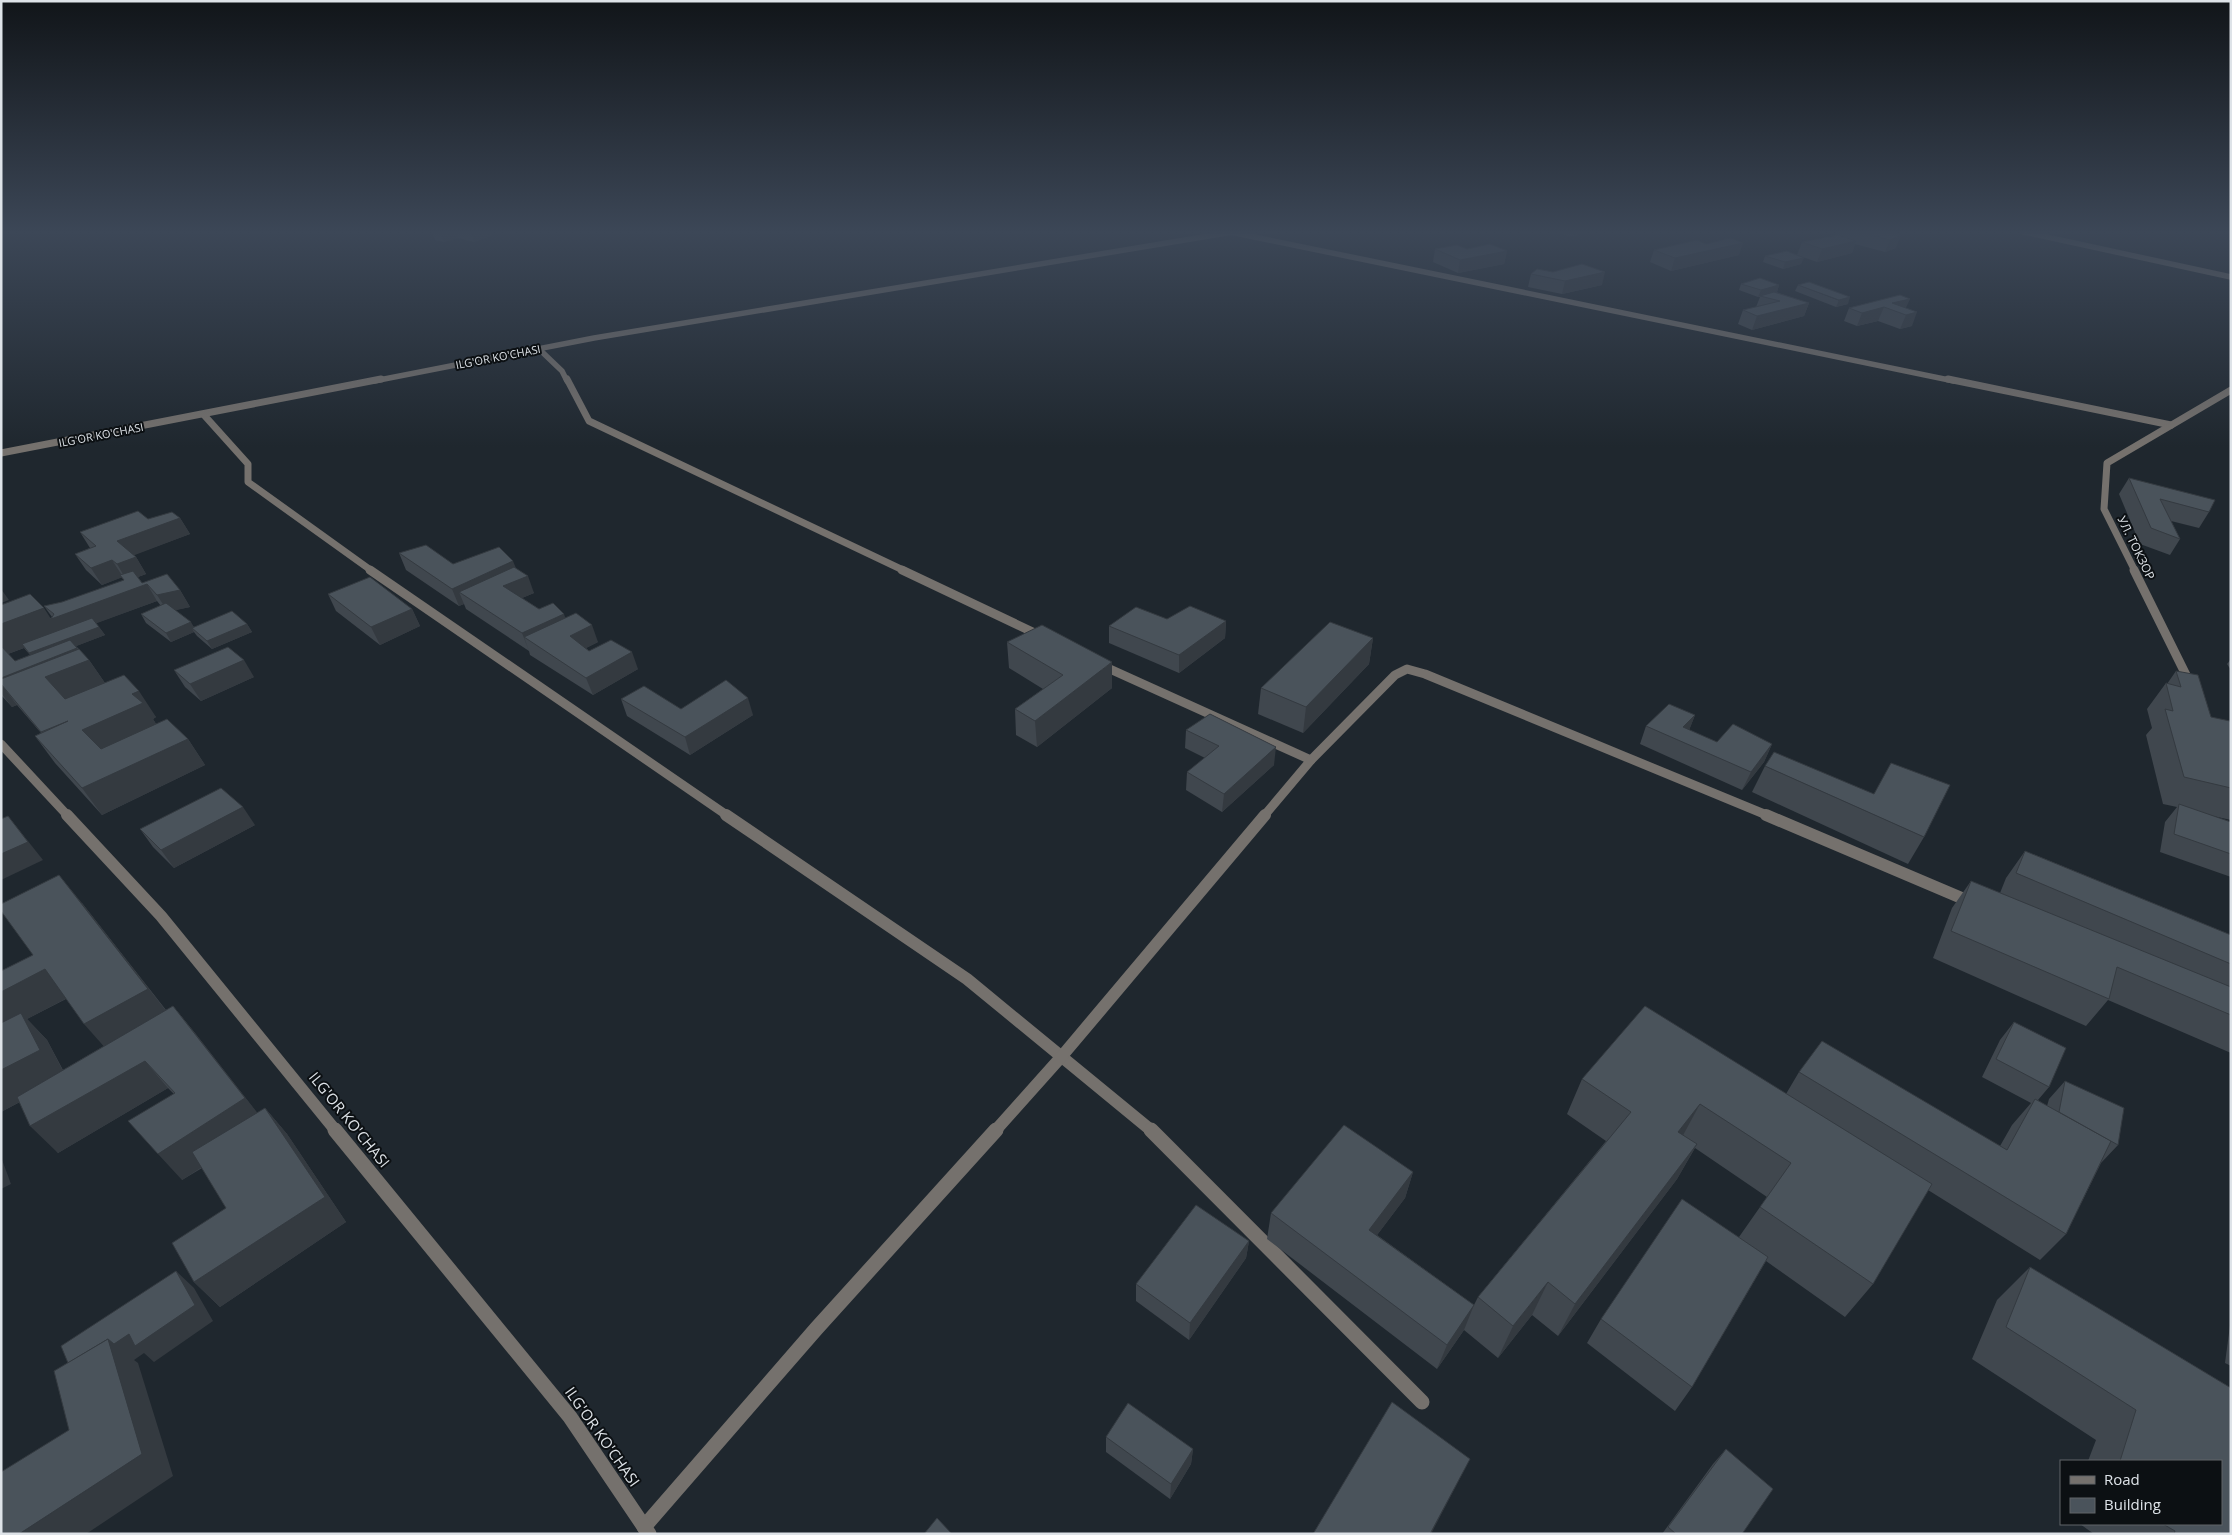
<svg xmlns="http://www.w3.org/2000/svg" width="2232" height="1535" font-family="'Open Sans',sans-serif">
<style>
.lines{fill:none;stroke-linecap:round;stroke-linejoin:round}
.minor-far4{stroke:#75716d;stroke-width:5.5}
.minor-far3{stroke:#75716d;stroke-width:7}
.minor-far2{stroke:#75716d;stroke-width:9}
.minor-far1{stroke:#75716d;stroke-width:12}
.minor{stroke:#75716d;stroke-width:15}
.tertiary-far4{stroke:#75716d;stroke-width:5.5}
.tertiary-far3{stroke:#75716d;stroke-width:7}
.tertiary-far2{stroke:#75716d;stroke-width:9}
.tertiary-far1{stroke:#75716d;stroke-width:12}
.tertiary{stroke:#75716d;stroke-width:15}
.wall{fill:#40474e;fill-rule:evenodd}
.shaded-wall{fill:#343a40}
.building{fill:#4a535b;stroke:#343a40}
.labels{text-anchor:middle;stroke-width:4;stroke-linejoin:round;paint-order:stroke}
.far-street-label{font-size:11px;fill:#dee3e8;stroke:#0c1013}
.street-label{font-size:12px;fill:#dee3e8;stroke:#0c1013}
.near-street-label{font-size:15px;fill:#dee3e8;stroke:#0c1013}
</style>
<rect width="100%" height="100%" fill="#1f272e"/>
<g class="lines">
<g class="minor-far4">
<polyline points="1230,232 1954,381"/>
<polyline points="2024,232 2231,277"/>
<polyline points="539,349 562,371 567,381"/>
</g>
<g class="minor-far3">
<polyline points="567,379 589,421 905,571"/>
<polyline points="1948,379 2171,425"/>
<polyline points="204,415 248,464 248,482 372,571"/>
<polyline points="2135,571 2104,509 2107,463 2231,390"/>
</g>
<g class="minor-far2">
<polyline points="370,570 728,816"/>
<polyline points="902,570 1041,636"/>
<polyline points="2134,570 2191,685"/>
<polyline points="1101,665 1311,760 1264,816"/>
<polyline points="1311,760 1395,675 1407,669 1425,674 1769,816"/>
</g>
<g class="minor-far1">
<polyline points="726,815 967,979 1152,1131"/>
<polyline points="1766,815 1971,902"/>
<polyline points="995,1131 1062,1056 1265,815"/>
</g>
<g class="minor">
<polyline points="1151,1130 1422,1402"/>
<polyline points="644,1527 816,1329 996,1130"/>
</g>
<polyline class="tertiary-far4" points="374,381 594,338 1233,232"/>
<polyline class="tertiary-far3" points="1,453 381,379"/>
<polyline class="tertiary-far2" points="1,744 68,816"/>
<polyline class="tertiary-far1" points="67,815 161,916 336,1131"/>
<polyline class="tertiary" points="335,1130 570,1417 649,1534"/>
</g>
<g class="wall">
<polygon points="432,232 490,232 491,236 474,242 458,238 444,242 435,240"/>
<polygon points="1556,232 1584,232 1572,237"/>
<polygon points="1837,232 1887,232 1896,248 1885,252 1855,244 1852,253 1817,262 1797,255 1802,242 1835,236"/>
<polygon points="1706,244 1739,255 1671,271 1650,262 1654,250"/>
<polygon points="1435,249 1467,249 1507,251 1504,264 1458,273 1433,262"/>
<polygon points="1765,256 1801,264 1783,269 1763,262"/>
<polygon points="1553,272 1602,285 1562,294 1528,287 1531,274"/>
<polygon points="1741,284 1779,285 1777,292 1776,292 1809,303 1804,316 1752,330 1738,324 1743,310 1756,307 1760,297 1758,297 1739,290"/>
<polygon points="1798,285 1848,304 1836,307 1795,291"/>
<polygon points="1900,295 1906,308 1912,326 1900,329 1878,321 1857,326 1844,321 1849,308"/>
<polygon points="2129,478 2209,512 2199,528 2171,521 2180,539 2170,555 2140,544 2119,494"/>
<path d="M 180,518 L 190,534 L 133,555 L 136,557 L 146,574 L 138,577 L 142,583 L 180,590 L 190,607 L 175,610 L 194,627 L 247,624 L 252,632 L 212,649 L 197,636 L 194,632 L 171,642 L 146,623 L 141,614 L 161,606 L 157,601 L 96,623 L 105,635 L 76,646 L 89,660 L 105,683 L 156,717 L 153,719 L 156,724 L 188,739 L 205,765 L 102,815 L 55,763 L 35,736 L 41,733 L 17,705 L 12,707 L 1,695 L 1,605 L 51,618 L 52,617 L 44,606 L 62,602 L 124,581 L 122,577 L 102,585 L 86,570 L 75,554 L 90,548 L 80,532 L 148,519 ZM 24,648 L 30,655 L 15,661 L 8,654 Z"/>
<polygon points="399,553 453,564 516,569 534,593 522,598 539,609 565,618 598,642 586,648 589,651 638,669 593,695 530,655 529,651 466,609 464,604 459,606 406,570"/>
<polygon points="328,594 412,609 420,626 380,645 336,611"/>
<polygon points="1167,619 1226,621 1225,638 1179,673 1109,643 1109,626"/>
<polygon points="1373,638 1369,664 1303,733 1258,714 1261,688"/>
<polygon points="1007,642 1112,688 1037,747 1016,735 1015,709 1043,689 1009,668"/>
<polygon points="2231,659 2231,670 2227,664"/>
<polygon points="174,670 254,677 201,701 185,687"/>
<polygon points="2176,671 2211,717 2231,723 2231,820 2213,816 2231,822 2231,877 2160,852 2165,822 2177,807 2163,804 2146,735 2152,728 2147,709 2166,683 2167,684"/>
<polygon points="621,699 681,709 753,715 690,755 627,716"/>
<polygon points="1695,715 1689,730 1717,742 1772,744 1764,762 1742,790 1640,744 1646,726"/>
<polygon points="1186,730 1274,765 1222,812 1186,790 1187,772 1205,758 1185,748"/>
<polygon points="1765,766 1924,837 1908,864 1752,792"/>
<polygon points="255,825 174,868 153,847 140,829"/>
<polygon points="2025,851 2231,935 2231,1053 2108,1000 2086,1026 1933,958 1952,908 1971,881 2000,893 2006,878"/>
<path d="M 82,903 L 166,1010 L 173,1006 L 195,1033 L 257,1113 L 265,1108 L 287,1134 L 346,1222 L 220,1307 L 194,1282 L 226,1208 L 202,1168 L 182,1180 L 174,1094 L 168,1088 L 58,1153 L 20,1102 L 1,1112 L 1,971 L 33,955 ZM 66,999 L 104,1046 L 63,1070 L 47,1040 L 27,1019 Z"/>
<polygon points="2014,1022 2049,1087 2038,1100 2047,1106 2049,1099 2065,1081 2118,1145 2101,1163 2066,1234 2040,1260 1928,1190 1873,1284 1845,1317 1766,1261 1692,1387 1675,1411 1587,1343 1601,1319 1739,1237 1767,1197 1695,1148 1677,1179 1558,1336 1532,1315 1498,1358 1464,1330 1437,1369 1267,1239 1271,1213 1413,1172 1405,1198 1377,1235 1474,1305 1478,1297 1606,1141 1567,1114 1582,1079 1786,1094 1799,1072 2000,1146 2012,1125 2031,1103 1982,1077 2000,1040"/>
<polygon points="1249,1241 1246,1258 1189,1340 1136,1301 1136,1284"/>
<polygon points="2030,1267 2231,1388 2231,1534 2094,1534 2080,1524 2221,1524 2221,1461 2088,1461 2096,1440 1972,1359 1997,1300"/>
<polygon points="2231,1318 2231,1366 2225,1363"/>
<polygon points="1106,1437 1193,1449 1191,1464 1170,1499 1106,1452"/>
<polygon points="1726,1449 1742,1534 1662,1534 1713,1464"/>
</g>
<g class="shaded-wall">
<polygon points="440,232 456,232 458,238 444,242"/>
<polygon points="471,232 490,232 491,236 474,242"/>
<polygon points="1573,232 1584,232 1572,237"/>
<polygon points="1901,235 1896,248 1885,252 1890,240"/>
<polygon points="1856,241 1852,253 1817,262 1822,249"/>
<polygon points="1743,243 1739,255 1671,271 1675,258"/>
<polygon points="1507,251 1504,264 1458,273 1460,260"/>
<polygon points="1804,258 1801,264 1783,269 1785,262"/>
<polygon points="1605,272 1602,285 1562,294 1565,281"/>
<polygon points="1779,285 1777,292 1762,296 1760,296 1758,297 1761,290"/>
<polygon points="1850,297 1848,304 1836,307 1839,300"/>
<polygon points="1910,299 1904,312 1892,303"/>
<polygon points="1809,303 1804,316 1752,330 1757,316"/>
<polygon points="1884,307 1878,321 1857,326 1862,313"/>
<polygon points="1917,312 1912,326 1900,329 1906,315"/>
<polygon points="180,518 190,534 127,558 117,541"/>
<polygon points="136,557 146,574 127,581 117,564"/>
<polygon points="112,560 123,577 102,585 91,568"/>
<polygon points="513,561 520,578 459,592 464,604 459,606 452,589"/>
<polygon points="528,576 534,593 510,603 503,586"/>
<polygon points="147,584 157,601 62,636 61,634 5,655 1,650 1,624 44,608 51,619"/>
<polygon points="1,589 9,600 1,603"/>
<polygon points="180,590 190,607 168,612 157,595"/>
<polygon points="412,609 420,626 380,645 371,627"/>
<polygon points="564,614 570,631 524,637 529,651 522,633"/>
<polygon points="1226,621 1225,638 1179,673 1179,655"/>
<polygon points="191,622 196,631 192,628 194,632 171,642 166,633"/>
<polygon points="247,624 252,632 212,649 207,641"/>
<polygon points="592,625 598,642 576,653 570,636"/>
<polygon points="99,627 105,635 35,662 29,653"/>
<polygon points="1373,638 1369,664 1303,733 1306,707"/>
<polygon points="77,648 86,661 89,660 107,686 64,703 1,684 1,678"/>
<polygon points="632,652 638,669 593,695 586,678"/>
<polygon points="244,660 254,677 201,701 190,684"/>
<polygon points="1112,662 1112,688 1037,747 1035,721"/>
<polygon points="1,684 17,705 12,707 1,693"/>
<polygon points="139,691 156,717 153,719 160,730 101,756 82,730 132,694"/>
<polygon points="748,698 753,715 690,755 685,737"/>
<polygon points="1695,715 1688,733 1683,727"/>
<polygon points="188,739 205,765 102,815 82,788"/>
<polygon points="1772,744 1764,762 1742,790 1751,772"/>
<polygon points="1276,747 1274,765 1222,812 1224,794"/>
<polygon points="243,807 255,825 174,868 161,850"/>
<polygon points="8,816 43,860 1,880 1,854"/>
<polygon points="59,875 82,903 170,1016 108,1051 84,1024"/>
<polygon points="45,969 69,997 27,1019 47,1040 66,1077 1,1112 1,992"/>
<polygon points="173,1006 195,1033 267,1125 182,1180 158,1154 245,1098"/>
<polygon points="145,1061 168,1088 58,1153 30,1126"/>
<polygon points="1700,1104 1681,1139 1678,1132"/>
<polygon points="265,1108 287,1134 346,1222 220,1307 194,1282 325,1197"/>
<polygon points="1697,1144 1677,1179 1558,1336 1575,1304"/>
<polygon points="1,1157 11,1184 1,1189"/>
<polygon points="1413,1172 1405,1198 1362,1255 1369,1230"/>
<polygon points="1249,1241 1246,1258 1189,1340 1190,1323"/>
<polygon points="176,1271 194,1288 213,1321 154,1362 144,1353 134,1360 138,1363 173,1476 86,1534 19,1534 142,1454 108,1339"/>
<polygon points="1548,1282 1532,1315 1498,1358 1513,1326"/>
<polygon points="1474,1305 1464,1330 1437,1369 1447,1345"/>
<polygon points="1193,1449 1191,1464 1170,1499 1171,1484"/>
<polygon points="1470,1459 1431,1534 1430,1534"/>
</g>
<g class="building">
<polygon points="1861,232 1887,232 1901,235 1890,240"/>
<polygon points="1838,235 1856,241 1822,249 1802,242"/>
<polygon points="1731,238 1743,243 1675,258 1654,250 1697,240 1706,244"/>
<polygon points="1490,244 1507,251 1460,260 1435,249 1457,245 1467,249"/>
<polygon points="1787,251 1804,258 1785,262 1765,256"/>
<polygon points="1582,264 1605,272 1565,281 1531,274 1537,269 1553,272"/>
<polygon points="1760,278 1779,285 1761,290 1741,284"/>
<polygon points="1809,282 1850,297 1839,300 1798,285"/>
<polygon points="1774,292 1809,303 1757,316 1743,310 1780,301 1760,296"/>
<polygon points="1900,295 1910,299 1892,303 1917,312 1906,315 1884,307 1862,313 1849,308"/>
<polygon points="2129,478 2215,500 2209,512 2160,499 2180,539 2151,528"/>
<polygon points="138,511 148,519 172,512 180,518 117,541 136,557 117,564 112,560 91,568 75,554 96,546 80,532"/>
<polygon points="426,545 453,564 499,547 513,561 452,589 399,553"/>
<polygon points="514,567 528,576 503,586 539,609 553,603 564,614 522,633 459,592"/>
<polygon points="133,571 142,583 167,574 180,590 157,595 147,584 51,619 54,614 44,606 62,602 124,580 120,575"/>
<polygon points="370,577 412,609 371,627 328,594"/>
<polygon points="30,594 44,608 1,624 1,605"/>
<polygon points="166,603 191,622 166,633 141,614"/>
<polygon points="1190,606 1226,621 1179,655 1109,626 1136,607 1167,619"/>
<polygon points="232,611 247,624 207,641 192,628"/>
<polygon points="576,613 592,625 570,636 589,651 611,640 632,652 586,678 524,637"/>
<polygon points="92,618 99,627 29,653 22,644"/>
<polygon points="1330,622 1373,638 1306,707 1261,688"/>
<polygon points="1042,625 1112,662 1035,721 1015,709 1063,675 1007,642"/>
<polygon points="70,640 77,648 1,678 1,646 15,661"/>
<polygon points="228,647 244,660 190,684 174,670"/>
<polygon points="79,649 89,660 45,677 65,699 124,675 139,691 132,694 143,703 82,730 101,749 167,719 188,739 82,788 35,736 68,721 41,732 1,684 1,679"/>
<polygon points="2176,671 2198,675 2211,717 2230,721 2231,723 2231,788 2184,777 2165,709 2173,711 2166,683 2181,687"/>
<polygon points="726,680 748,698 685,737 621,699 644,686 681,709"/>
<polygon points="1669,704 1695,715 1683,727 1717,742 1733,724 1772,744 1751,772 1646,726"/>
<polygon points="1210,714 1276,747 1224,794 1187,772 1219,746 1186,730"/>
<polygon points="1774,752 1874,794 1891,763 1950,785 1924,837 1765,766"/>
<polygon points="221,788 243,807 161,850 140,829"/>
<polygon points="2179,804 2231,822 2231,854 2174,834"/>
<polygon points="8,816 28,842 1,854 1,819"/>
<polygon points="2025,851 2231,935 2231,964 2016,873"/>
<polygon points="59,875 148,989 84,1024 45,969 1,992 1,971 33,955 1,911 1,904"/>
<polygon points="1971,881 2231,987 2231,1015 2117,967 2109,999 1951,931"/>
<polygon points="173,1006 245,1098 158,1154 128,1121 175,1093 145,1061 30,1126 17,1097"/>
<polygon points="1645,1006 1932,1184 1873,1284 1760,1207 1791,1163 1700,1104 1678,1132 1697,1144 1575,1304 1548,1282 1513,1326 1478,1297 1631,1112 1582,1079"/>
<polygon points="21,1013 40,1050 1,1070 1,1023"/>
<polygon points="2014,1022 2066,1048 2049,1087 1996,1059"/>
<polygon points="1822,1041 2007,1150 2035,1099 2111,1141 2066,1234 1799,1072"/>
<polygon points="2065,1081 2124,1108 2118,1145 2059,1112"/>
<polygon points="265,1108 325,1197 194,1282 172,1243 226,1208 192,1152"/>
<polygon points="1344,1125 1413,1172 1369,1230 1474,1305 1447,1345 1271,1213"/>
<polygon points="1682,1199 1768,1257 1692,1387 1601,1319"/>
<polygon points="1196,1205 1249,1241 1190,1323 1136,1284"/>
<polygon points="2030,1267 2231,1388 2231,1534 2174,1534 2175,1531 2163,1524 2221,1524 2221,1461 2120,1461 2136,1410 2006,1327"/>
<polygon points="176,1271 195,1305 135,1346 129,1334 114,1344 108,1339 68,1363 61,1346"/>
<polygon points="108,1339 142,1454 19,1534 1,1534 1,1472 69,1430 54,1371"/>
<polygon points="1392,1402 1470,1459 1430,1534 1313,1534"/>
<polygon points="1128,1403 1193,1449 1171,1484 1106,1437"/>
<polygon points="1726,1449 1773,1489 1742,1534 1676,1534 1668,1527"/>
<polygon points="937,1518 952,1534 924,1534"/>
</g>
<linearGradient id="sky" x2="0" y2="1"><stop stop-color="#111519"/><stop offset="0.52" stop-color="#3c4757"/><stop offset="1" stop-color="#3c4757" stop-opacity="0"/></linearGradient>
<rect width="2232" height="447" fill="url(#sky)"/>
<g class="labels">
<g class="far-street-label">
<text transform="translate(498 357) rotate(-11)" y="4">ILG'OR KO'CHASI</text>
<text transform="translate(101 435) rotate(-11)" y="4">ILG'OR KO'CHASI</text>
</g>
<g class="street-label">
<text transform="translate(2136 548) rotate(64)" y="4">УЛ. ТОКЗОР</text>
</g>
<g class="near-street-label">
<text transform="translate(349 1120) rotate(51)" y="5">ILG'OR KO'CHASI</text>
<text transform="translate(602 1437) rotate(55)" y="5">ILG'OR KO'CHASI</text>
</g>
</g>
<rect width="2232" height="1535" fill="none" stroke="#dee3e8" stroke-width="5"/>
<rect x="2060" y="1460" width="162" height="65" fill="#0c1013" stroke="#606468"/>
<rect x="2070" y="1476" width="25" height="8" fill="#75716d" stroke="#606468"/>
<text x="2104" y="1485" font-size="15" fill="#dee3e8">Road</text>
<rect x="2070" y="1498" width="25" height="15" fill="#4a535b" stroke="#606468"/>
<text x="2104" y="1510" font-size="15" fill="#dee3e8">Building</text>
</svg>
